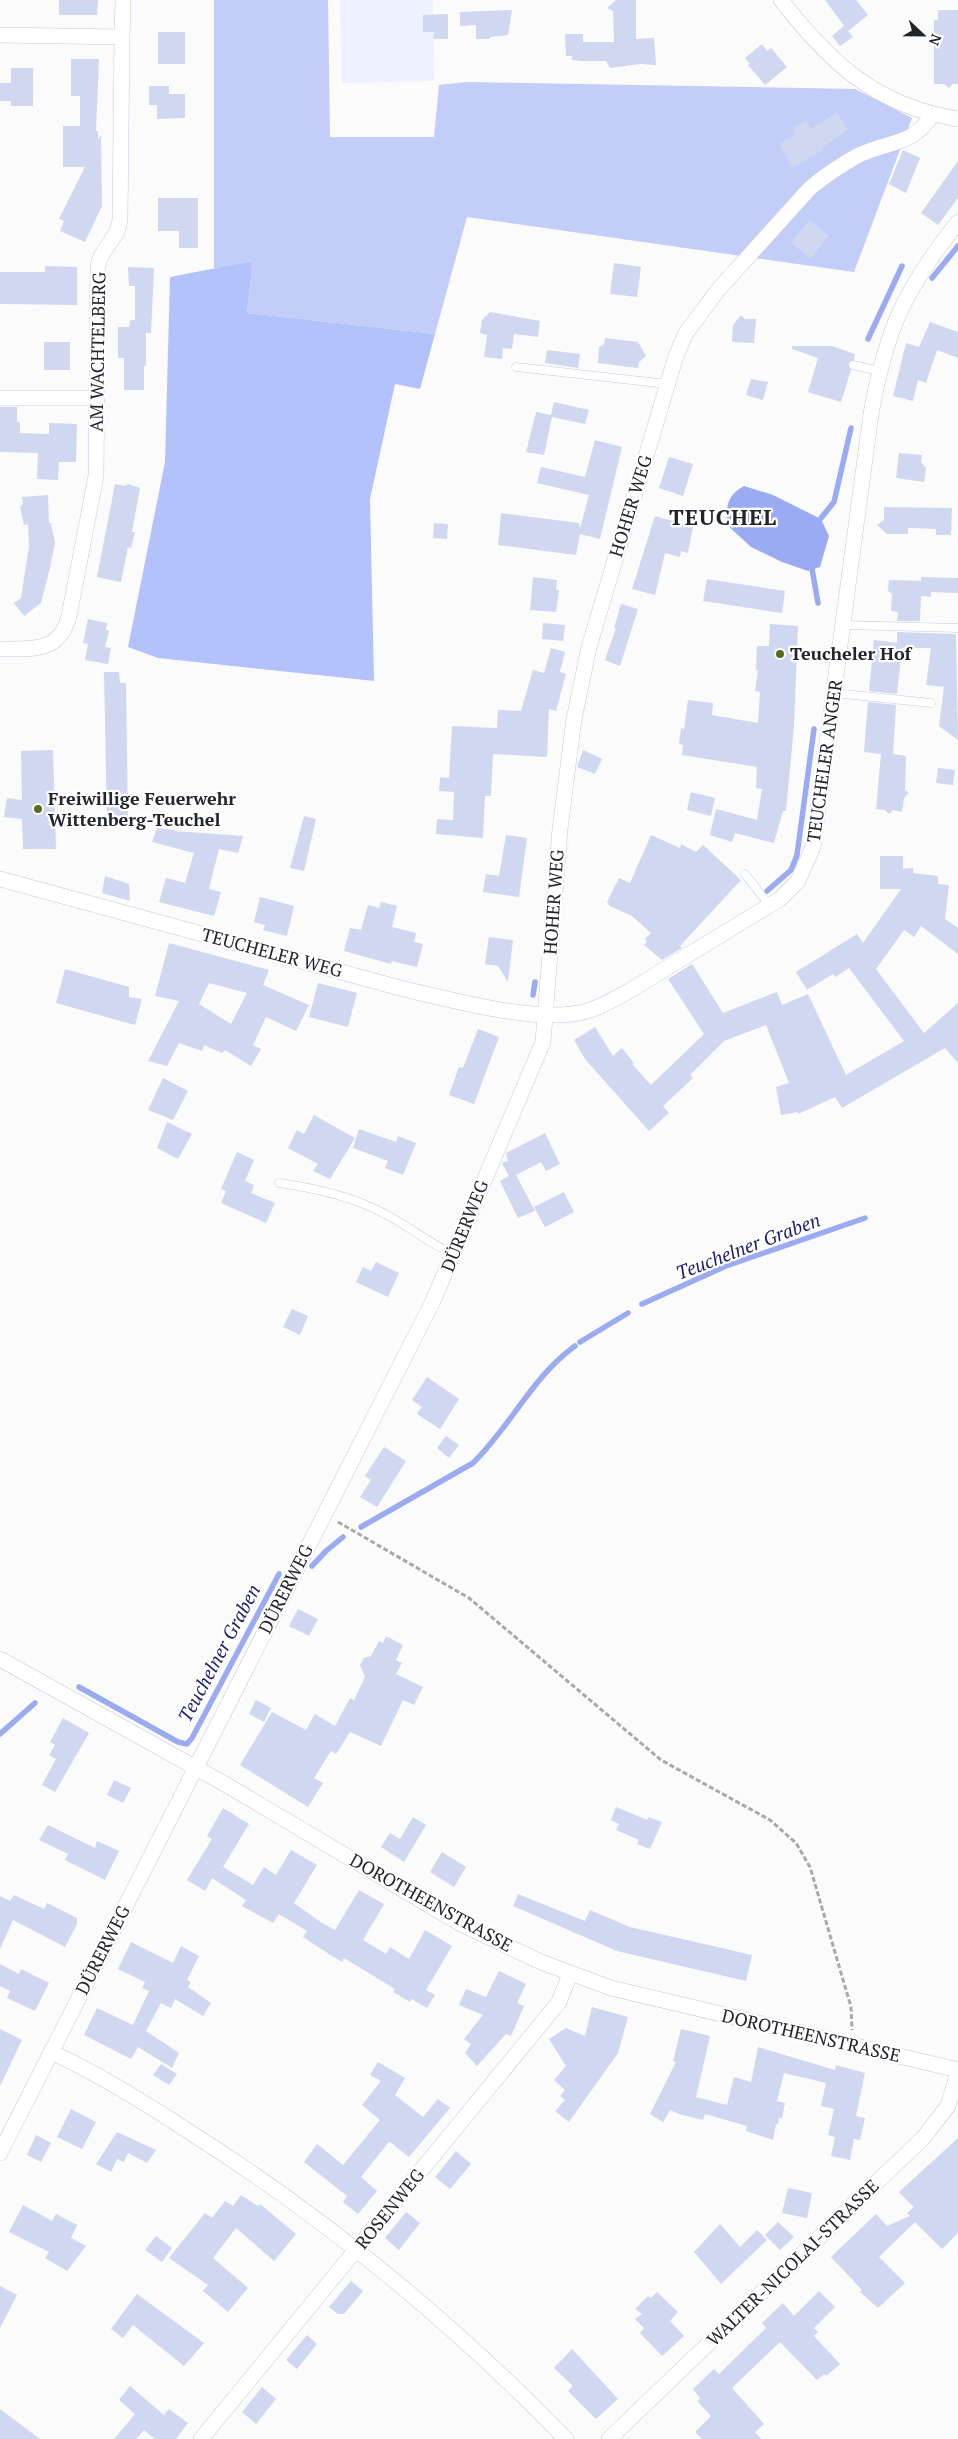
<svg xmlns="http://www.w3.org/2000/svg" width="958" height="2439" font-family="'PT Serif',serif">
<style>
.built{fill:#eef1ff}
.green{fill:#c2cdf8}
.forest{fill:#b4c2fc}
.water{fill:#9babf2}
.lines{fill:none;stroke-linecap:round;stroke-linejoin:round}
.stream{stroke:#9babf2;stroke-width:5.5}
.building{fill:#d0d7f0;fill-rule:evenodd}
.lane-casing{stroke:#c2c9e2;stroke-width:9}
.street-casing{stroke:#c2c9e2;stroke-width:16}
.path{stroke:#a8a9ac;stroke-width:3;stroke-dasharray:5 2.5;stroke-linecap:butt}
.lane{stroke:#fff;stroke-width:8}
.street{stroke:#fff;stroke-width:15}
.poi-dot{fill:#566d1e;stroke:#fff;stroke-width:2}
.labels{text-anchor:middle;stroke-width:4.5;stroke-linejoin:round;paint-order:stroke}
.street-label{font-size:18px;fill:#22242d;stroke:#fff}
.poi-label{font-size:18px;font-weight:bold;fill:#22242d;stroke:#fff;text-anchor:start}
.water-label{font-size:19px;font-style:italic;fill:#1c1c6c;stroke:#fff}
.district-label{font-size:22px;font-weight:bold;letter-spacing:1px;fill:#22242d;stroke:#fff}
</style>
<rect width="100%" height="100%" fill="#fbfbfb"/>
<polygon class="built" points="340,0 433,0 434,81 342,83"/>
<polygon class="green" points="214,0 328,0 330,137 434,137 439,85 467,82 855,89 912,118 854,272 467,217 435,334 247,313 253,261 214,269"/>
<polygon class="forest" points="253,261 247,313 435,334 420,389 395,384 370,499 374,681 158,658 128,647 165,462 170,277"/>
<path class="water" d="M 744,486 L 773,495 L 821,519 L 829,536 L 820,567 L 808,571 L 782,562 L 751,547 L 727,525 C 725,507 728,494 744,486 Z"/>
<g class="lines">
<g class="stream">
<polyline points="932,278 958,246"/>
<polyline points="868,339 902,266"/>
<polyline points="817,523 834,502 851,428"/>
<polyline points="811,563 818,603"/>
<polyline points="767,891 791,870 797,855 814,729"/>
<polyline points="533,995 535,982"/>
<polyline points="642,1304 726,1266 865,1218"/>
<polyline points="580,1342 628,1313"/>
<path d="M 361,1527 L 473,1463 C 511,1426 532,1377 575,1346"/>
<polyline points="312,1566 326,1551 343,1537"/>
<polyline points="79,1687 178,1742 187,1744 192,1738 279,1574"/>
<polyline points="0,1734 35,1703"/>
</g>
</g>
<g class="building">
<polygon points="59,0 98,0 97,15 59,15"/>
<polygon points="616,0 636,0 636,39 654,38 656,65 640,64 610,68 606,61 580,61 572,60 572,56 566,56 565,34 583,34 583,42 614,42 613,11 607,8"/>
<polygon points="825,0 856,0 868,15 848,31"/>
<polygon points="512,10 508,35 490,37 490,39 476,39 476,25 460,26 460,12"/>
<polygon points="938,10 958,10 958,84 953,84 949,88 944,84 934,84 934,20 938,20"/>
<polygon points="448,14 448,39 433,39 434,32 423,32 423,15"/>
<polygon points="844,26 853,37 840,46 832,36"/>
<rect x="158" y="32" width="27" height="32"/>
<polygon points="762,44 767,51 771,48 787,67 765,85 748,65 750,64 745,58"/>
<polygon points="71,59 99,59 96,131 98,131 98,140 101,135 102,206 85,242 60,231 64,221 59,219 85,167 63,167 63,126 80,126 80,96 71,96"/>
<polygon points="11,68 33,68 33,106 11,106 11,101 0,101 0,83 11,83"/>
<polygon points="149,86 169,86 169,94 185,94 185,118 157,119 157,105 149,105"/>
<polygon points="837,112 848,130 823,147 824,149 793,168 779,144 795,134 792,129 806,120 811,129"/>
<polygon points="903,150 920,158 906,193 889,184"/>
<polygon points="958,161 958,198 938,225 921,213"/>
<polygon points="158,198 198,198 198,248 179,248 179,231 158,231"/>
<polygon points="809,220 829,235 811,259 791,243"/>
<polygon points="614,263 641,267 637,297 610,294"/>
<polygon points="45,266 77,267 77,305 0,304 0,272 45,272"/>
<polygon points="128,267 154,268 151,333 146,333 146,366 144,366 144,390 124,390 124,358 118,358 118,327 129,327 130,320 135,320 135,286 129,286"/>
<polygon points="490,312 540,321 538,337 514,334 512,349 503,348 502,359 484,357 487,335 480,333 482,320"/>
<polygon points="741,315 745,319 756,319 754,343 732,342 733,325"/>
<polygon points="930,322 958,332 958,358 937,350 926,383 918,380 913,401 893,396 906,343 919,347"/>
<polygon points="605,338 638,342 646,356 639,362 638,368 598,363 599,347 604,344"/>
<rect x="44" y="342" width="26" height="28"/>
<polygon points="792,346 832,346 855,354 854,360 848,363 851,370 841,402 808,392 818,358 792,349"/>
<polygon points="547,350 580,354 578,368 545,363"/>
<polygon points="751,379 768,382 763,400 746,395"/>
<polygon points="554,402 589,410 585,424 552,417 544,455 526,452 536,412 551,415"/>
<polygon points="0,407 17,407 17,422 20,422 20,433 49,434 49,423 77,424 76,462 59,462 58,480 37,479 38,453 0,452"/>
<polygon points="595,440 622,447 600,539 580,534 576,555 498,545 501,513 579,523 580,529 589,495 537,483 541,467 585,477"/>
<polygon points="899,453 922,455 921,462 926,468 924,482 896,478"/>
<polygon points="669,457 693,464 683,496 659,488"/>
<polygon points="115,484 125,486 128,484 140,488 132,532 135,532 131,548 128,547 121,582 97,577"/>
<polygon points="48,495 49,523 51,523 55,543 50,568 41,603 24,616 14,603 21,598 29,546 28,524 24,525 20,507 23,504 22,497"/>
<polygon points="884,507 952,508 951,535 936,535 936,529 908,528 908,534 887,534 877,525 884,520"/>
<polygon points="655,516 693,527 688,553 681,551 680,557 665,553 655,595 632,589"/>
<polygon points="434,523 448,524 447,539 433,538"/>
<polygon points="533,577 557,580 556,590 559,590 556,612 530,610"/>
<polygon points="921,577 958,578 958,593 931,592 931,597 921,596 920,621 897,621 898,612 891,611 892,594 888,591 889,580 921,581"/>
<polygon points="707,579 785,591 782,613 703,601"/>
<polygon points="621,604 638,609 620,666 605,660 616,628 614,628"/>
<polygon points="88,619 107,623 106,630 109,631 105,647 111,648 108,664 85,660 88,644 83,643"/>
<polygon points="543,623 565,625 563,641 542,639"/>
<polygon points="770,624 798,626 794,726 786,811 783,811 774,843 735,833 732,842 710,835 716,809 757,820 762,789 756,788 757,767 682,755 683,745 679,744 681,728 684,729 688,700 713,703 712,715 758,723 760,692 755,691 758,670 756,670 757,646 769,646"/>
<polygon points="897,632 956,634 958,740 939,726 944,687 926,685 931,648 902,648 897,694 869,691 874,640 897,643"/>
<polygon points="551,648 565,652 560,672 566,674 556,711 549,709 547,757 493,754 491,796 485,796 483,838 436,834 437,819 453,820 454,792 439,791 440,777 449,778 452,726 497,728 498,710 521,711 533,670 544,673"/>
<polygon points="104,672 119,672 120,683 126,683 128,824 107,825"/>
<polygon points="868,702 896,705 893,754 906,756 905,790 909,793 904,798 902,812 893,810 889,814 885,810 876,809 881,754 864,752"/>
<polygon points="53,750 56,849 23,849 22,819 4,817 7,798 22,800 21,751"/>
<polygon points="583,750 602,759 595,774 577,767"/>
<polygon points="938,768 955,770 953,785 936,783"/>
<polygon points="691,792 715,798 711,816 687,810"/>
<polygon points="304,816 316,819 304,871 290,868"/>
<polygon points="157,828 175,830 174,831 243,836 238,853 219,849 209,889 221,892 214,916 159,902 166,878 185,883 194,853 152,842"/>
<polygon points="506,835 527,838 519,897 483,892 486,874 499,876"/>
<polygon points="651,835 680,848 681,844 696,852 703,845 741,880 680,946 682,948 662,960 644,945 647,942 645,939 651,933 632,916 610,906 607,902 619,878 630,883"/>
<polygon points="880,856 903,856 903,869 913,868 913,873 938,876 938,884 949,885 945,919 958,928 958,954 921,926 914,937 904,930 876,969 924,1033 958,1003 958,1063 945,1048 842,1108 835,1097 798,1114 798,1112 781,1115 776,1087 789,1083 766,1025 724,1041 690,1075 693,1078 663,1106 669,1113 649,1131 585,1059 574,1040 595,1027 613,1056 622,1048 634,1063 632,1064 651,1085 704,1034 668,979 692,964 723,1013 777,992 782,1005 808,994 846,1075 904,1041 849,968 835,977 833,974 807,990 796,972 857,934 863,943 901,889 880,889"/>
<polygon points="105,876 129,884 130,901 102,893"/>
<polygon points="260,897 294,906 287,936 263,930 265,925 254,922"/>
<polygon points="381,902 397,906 392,927 416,933 414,942 423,944 417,967 392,961 391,964 344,951 350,928 361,930 368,905 379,908"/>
<polygon points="489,937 513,940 508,982 498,966 485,964"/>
<path d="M 169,943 L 269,970 L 263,985 L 309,1005 L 296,1031 L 266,1017 L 253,1045 L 261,1049 L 251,1066 L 225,1050 L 222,1053 L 204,1045 L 202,1051 L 179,1043 L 167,1066 L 148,1061 L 179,1001 L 155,996 ZM 209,983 L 247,993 L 231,1024 L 199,1004 Z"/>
<polygon points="65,969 129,987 129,997 142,999 135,1025 56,1003"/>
<polygon points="318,983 357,993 348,1027 309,1017"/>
<polygon points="478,1029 499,1037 474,1104 449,1095 459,1067 463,1068"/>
<polygon points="163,1078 188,1091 173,1120 148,1110"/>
<polygon points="314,1115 355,1138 330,1179 313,1171 318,1164 288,1148 297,1130 304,1134"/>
<polygon points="167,1122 192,1134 178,1159 157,1148"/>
<polygon points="359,1129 396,1142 398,1136 416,1143 403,1175 385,1168 388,1161 353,1148"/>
<polygon points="545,1133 560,1164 546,1171 541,1162 516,1175 535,1211 518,1218 500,1181 509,1176 502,1163 508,1161 506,1153"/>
<polygon points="237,1152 254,1160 245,1181 254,1185 251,1193 275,1203 266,1223 221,1203 226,1191 221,1189"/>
<polygon points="564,1192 574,1212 545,1227 534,1207"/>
<polygon points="376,1262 399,1273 388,1297 356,1282 363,1267 371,1271"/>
<polygon points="292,1309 308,1316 300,1335 283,1327"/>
<polygon points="427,1377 459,1399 440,1429 417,1414 422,1407 412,1400"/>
<polygon points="446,1436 459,1445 449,1458 437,1448"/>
<polygon points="384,1447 406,1461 377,1507 360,1497 371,1480 365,1476"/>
<polygon points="298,1609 318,1619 309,1636 289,1626"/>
<polygon points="386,1636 403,1645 396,1660 402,1663 396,1674 423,1687 414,1705 403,1700 381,1746 350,1732 336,1754 331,1751 314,1778 323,1783 308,1807 240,1765 272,1712 306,1730 315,1714 335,1726 350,1698 354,1700 365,1677 360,1665 364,1658 371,1656 379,1641 383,1643"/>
<polygon points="256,1700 271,1708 264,1722 249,1714"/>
<polygon points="63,1718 89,1733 55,1792 42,1785 56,1759 49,1755 55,1745 50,1742"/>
<polygon points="114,1780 131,1788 123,1803 107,1795"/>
<polygon points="616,1807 647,1820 648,1817 662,1822 650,1849 637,1844 639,1840 616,1830 619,1824 611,1820"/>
<polygon points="223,1808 249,1824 223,1867 253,1885 264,1867 276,1875 291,1850 317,1865 294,1903 322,1923 335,1930 359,1890 384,1904 363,1940 386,1954 390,1947 409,1959 425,1930 452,1946 426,1990 435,1995 427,2008 412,1999 410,2002 393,1992 395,1989 344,1958 342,1962 329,1954 303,1937 307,1931 279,1914 273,1923 242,1906 246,1900 212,1878 205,1891 187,1880 212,1839 207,1836"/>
<polygon points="413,1817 426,1825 404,1862 381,1847 390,1833 400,1839"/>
<polygon points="48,1825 95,1848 97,1841 119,1851 105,1880 65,1860 68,1854 39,1840"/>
<polygon points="442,1852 466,1867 454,1887 430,1872"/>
<polygon points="518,1894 585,1921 590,1910 630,1927 752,1955 746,1981 617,1951 513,1906"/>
<polygon points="14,1895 44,1909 47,1903 77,1918 77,1924 65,1947 13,1920 0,1949 0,1896 10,1901"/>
<polygon points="131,1942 173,1963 181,1946 199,1956 187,1980 191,1982 188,1987 211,2003 203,2016 175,1999 171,2008 161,2003 146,2031 179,2053 172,2068 138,2047 131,2059 84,2035 97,2008 133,2025 149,1991 142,1988 145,1982 118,1969"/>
<polygon points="0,1964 19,1974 21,1969 49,1983 35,2011 7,1998 10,1991 0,1986"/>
<polygon points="499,1971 526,1984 517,2003 524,2006 511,2036 506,2034 477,2066 465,2053 471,2044 464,2039 483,2015 459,2005 466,1989 486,1997"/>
<polygon points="592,2007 628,2017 618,2053 569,2122 555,2111 565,2100 560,2096 565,2090 554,2080 566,2066 549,2039 566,2028 585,2036"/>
<polygon points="0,2029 22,2040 0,2086"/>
<polygon points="681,2029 710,2036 696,2097 727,2105 734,2077 751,2082 758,2047 835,2070 836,2065 865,2073 856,2116 865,2118 860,2140 854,2139 850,2160 831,2156 835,2137 828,2135 834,2109 821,2106 826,2083 784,2073 777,2101 785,2103 782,2118 779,2118 778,2124 776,2124 773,2140 746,2131 747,2126 705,2114 703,2120 679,2114 670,2110 663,2122 650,2114 676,2062 673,2061"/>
<polygon points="378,2062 405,2078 395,2095 423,2117 438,2099 450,2108 409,2157 390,2142 388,2143 361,2177 377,2191 358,2214 343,2202 347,2196 304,2162 317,2144 343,2165 380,2120 362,2105 381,2081 370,2075"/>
<polygon points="161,2064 177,2074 169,2085 153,2075"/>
<polygon points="71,2109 96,2122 82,2149 57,2137"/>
<polygon points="117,2132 156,2150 147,2163 128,2153 124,2162 117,2159 111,2172 96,2164"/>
<polygon points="36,2135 51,2143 41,2162 27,2155"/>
<polygon points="958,2138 958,2233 942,2249 915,2222 879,2257 905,2283 878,2308 860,2292 862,2290 831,2257 876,2214 887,2226 910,2216 907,2213 914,2207 899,2192"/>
<polygon points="456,2151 471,2164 450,2189 435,2177"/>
<polygon points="788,2188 812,2193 807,2218 782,2213"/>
<polygon points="241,2195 258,2206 260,2204 296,2234 274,2261 236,2228 213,2258 248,2288 228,2312 203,2291 208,2285 169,2258 205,2213 212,2218 225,2201 233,2206"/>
<polygon points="23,2205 52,2221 56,2214 77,2225 71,2238 86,2246 67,2271 45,2258 49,2252 9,2232"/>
<polygon points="406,2212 420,2223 399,2250 385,2238"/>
<polygon points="778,2222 794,2237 780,2250 765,2235"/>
<polygon points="720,2224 740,2247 757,2230 767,2240 721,2284 694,2252"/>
<polygon points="156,2236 172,2248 162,2262 145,2250"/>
<polygon points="351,2281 363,2291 344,2314 338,2314 329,2307"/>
<polygon points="0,2286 17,2295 0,2328"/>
<polygon points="819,2291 835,2307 814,2328 818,2332 814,2336 840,2364 826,2376 824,2374 817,2380 780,2342 732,2388 764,2424 755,2432 761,2439 702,2439 695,2432 711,2416 698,2402 700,2398 693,2389 714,2369 719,2374 766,2328 762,2323 783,2303 794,2316"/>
<polygon points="657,2292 678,2312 670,2321 684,2336 662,2356 640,2333 644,2328 635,2319 642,2314 635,2309 648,2296 651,2298"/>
<polygon points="137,2294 204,2343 184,2366 133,2325 123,2338 111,2329"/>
<polygon points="307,2335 317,2344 297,2369 286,2360"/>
<polygon points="572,2349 618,2399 596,2419 568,2391 573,2386 554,2368"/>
<polygon points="130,2386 164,2415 169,2409 188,2423 176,2439 155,2439 144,2430 136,2439 114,2439 135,2414 119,2400"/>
<polygon points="262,2387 276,2399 256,2424 242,2412"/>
<polygon points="0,2409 40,2439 0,2439"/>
</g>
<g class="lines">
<defs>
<g id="lane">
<polyline points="853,365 879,371"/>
<polyline points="516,367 667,384"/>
<polyline points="843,625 958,628"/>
<polyline points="834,693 931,703"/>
<polyline points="745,874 770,906"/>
<path d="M 279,1183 C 315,1188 352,1196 385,1214 C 409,1226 429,1244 454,1254"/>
</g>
<g id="street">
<path d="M 781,0 C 830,63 876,106 958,119"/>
<path d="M 0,35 L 122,37 L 120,220 L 117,232 L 101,256 L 98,266 L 96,476 L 69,616 C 60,653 31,649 0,649"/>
<polyline points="122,37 123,0"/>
<polyline points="0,398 97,398"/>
<path d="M 0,879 L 400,988 C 447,999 525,1020 572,1014 C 592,1012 611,1001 629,991 L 780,899 L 798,881 L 813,847 L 871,414 C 886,329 905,289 958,222"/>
<polyline points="0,1659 225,1784 461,1924 541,1962 611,1988 958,2070"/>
<path d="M 51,2052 C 99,2074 144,2102 188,2131 C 326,2218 452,2322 566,2439"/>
<path d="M 0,2153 L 433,1301 L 543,1042 L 560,829 L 574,719 L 589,647 L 676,356 L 686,333 L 718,290 L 810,188 C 826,175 842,164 859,155 C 889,141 914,145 932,115"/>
<polyline points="201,2439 559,2002 570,1974"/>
<polyline points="609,2439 923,2138 948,2106 958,2073"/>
</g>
</defs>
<use href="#lane" class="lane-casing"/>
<use href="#street" class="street-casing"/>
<polyline class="path" points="338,1522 469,1598 661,1760 770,1820 796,1843 810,1867 851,2007 852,2030"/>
<use href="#lane" class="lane"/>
<use href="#street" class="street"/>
</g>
<g class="poi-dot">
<circle cx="780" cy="654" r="5"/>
<circle cx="38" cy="809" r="5"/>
</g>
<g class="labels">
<g class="street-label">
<text transform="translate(98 352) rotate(-89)" y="6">AM WACHTELBERG</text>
<text transform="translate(631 506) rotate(-73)" y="6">HOHER WEG</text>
<text transform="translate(825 761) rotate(-82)" y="6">TEUCHELER ANGER</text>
<text transform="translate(554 902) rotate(-86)" y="6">HOHER WEG</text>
<text transform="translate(272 953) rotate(15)" y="6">TEUCHELER WEG</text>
<text transform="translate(465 1226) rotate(-68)" y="6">DÜRERWEG</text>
<text transform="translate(286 1589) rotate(-63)" y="6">DÜRERWEG</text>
<text transform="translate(431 1903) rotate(29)" y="6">DOROTHEENSTRASSE</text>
<text transform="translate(103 1950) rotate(-63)" y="6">DÜRERWEG</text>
<text transform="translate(811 2036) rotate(13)" y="6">DOROTHEENSTRASSE</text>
<text transform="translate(390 2209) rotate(-51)" y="6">ROSENWEG</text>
<text transform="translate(793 2263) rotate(-44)" y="6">WALTER-NICOLAI-STRASSE</text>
</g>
<g class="poi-label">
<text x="790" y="660">Teucheler Hof</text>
<text x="48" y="805">Freiwillige Feuerwehr<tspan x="48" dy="21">Wittenberg-Teuchel</tspan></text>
</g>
<g class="water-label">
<text transform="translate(748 1246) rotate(-21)" y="7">Teuchelner Graben</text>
<text transform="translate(219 1653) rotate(-62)" y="7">Teuchelner Graben</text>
</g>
<g class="district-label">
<text x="723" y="525">TEUCHEL</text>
</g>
</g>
<g transform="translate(923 35) rotate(112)" stroke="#ffffff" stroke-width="4" paint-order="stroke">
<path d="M0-4L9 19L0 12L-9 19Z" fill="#22242d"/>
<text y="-8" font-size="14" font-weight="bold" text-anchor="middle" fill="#22242d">N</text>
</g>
</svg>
